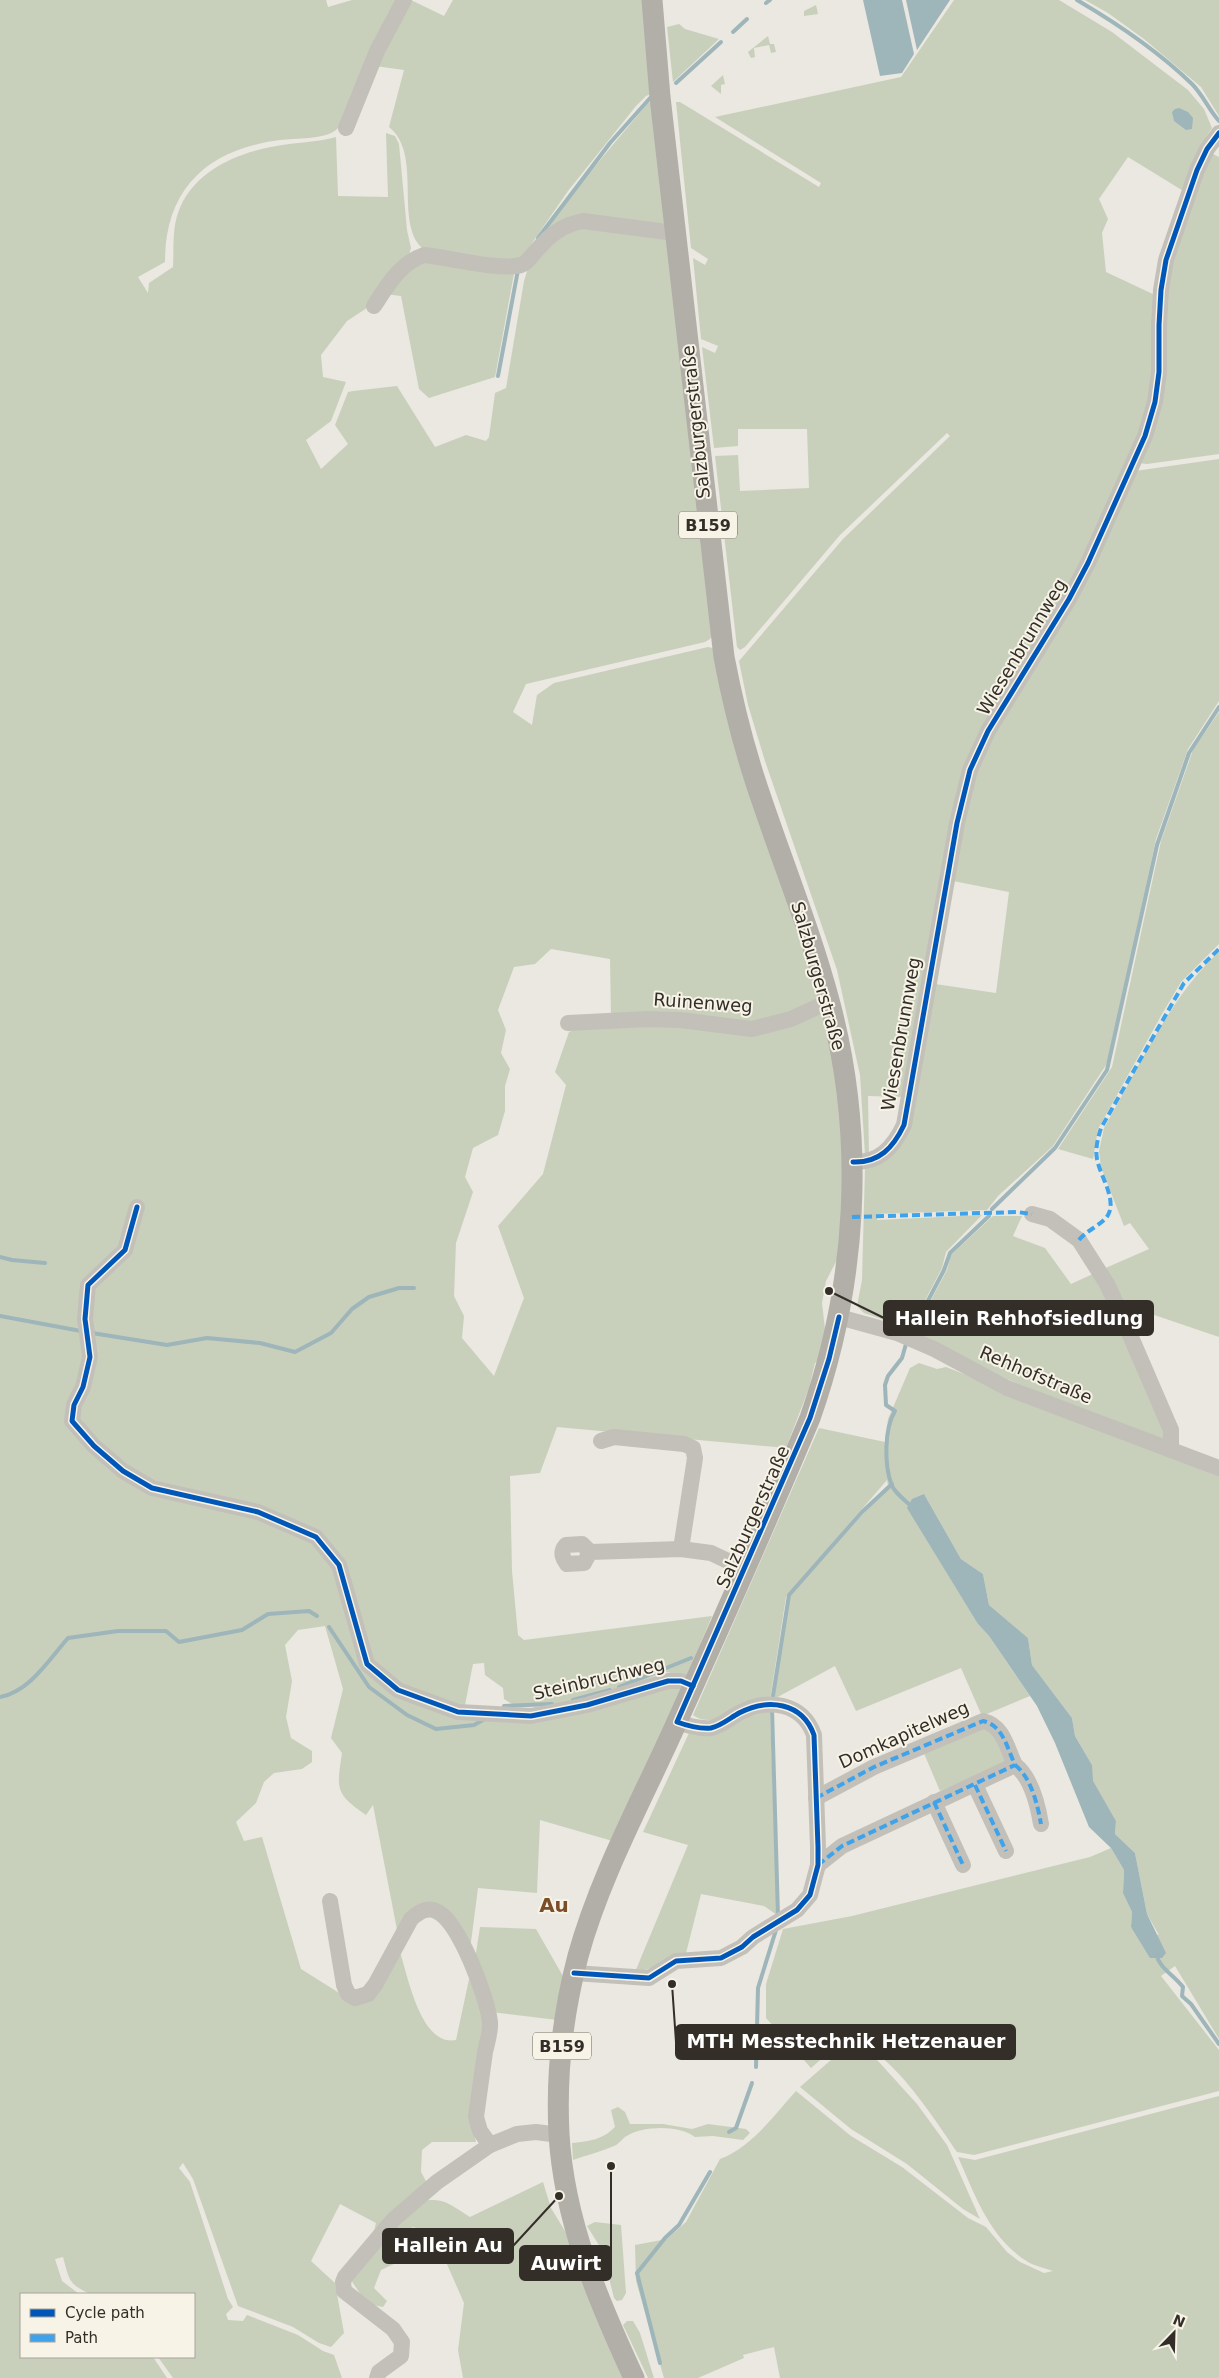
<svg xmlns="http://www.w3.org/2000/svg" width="1219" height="2378" font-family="'DejaVu Sans',sans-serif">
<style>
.green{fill:#c8d0bb}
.water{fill:#9eb5ba}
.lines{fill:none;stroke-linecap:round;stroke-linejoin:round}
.stream{stroke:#9eb5ba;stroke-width:4}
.minor{stroke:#c3c0b9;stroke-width:16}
.major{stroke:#b2aea8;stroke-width:21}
.quiet{stroke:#3ea3eb;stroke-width:4;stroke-dasharray:8 4;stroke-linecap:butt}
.cycleway-casing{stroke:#f7f3e7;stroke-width:8}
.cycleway{stroke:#0057b8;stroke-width:5}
.labels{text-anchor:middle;stroke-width:4;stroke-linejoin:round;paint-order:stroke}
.shield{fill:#f7f3e7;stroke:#6e6961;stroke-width:1}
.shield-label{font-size:16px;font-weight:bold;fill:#342e28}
.street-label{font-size:18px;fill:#342e28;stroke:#f7f3e7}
.quarter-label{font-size:20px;font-weight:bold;fill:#7b4d28;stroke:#f7f3e7}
.leader{fill:none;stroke:#342e28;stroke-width:2}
.callout-dot{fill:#342e28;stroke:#f7f3e7;stroke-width:2}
.callout{fill:#342e28;stroke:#342e28;stroke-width:2}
.callout-label{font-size:19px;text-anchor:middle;font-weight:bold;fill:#fff}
</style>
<rect width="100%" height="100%" fill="#eae8e0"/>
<g class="green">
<path d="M 0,0 L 326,0 L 328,7 L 352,0 L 400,0 C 386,24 374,50 362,75 C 356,89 347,121 336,130 C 323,140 295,138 280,140 C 208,149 165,188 165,262 L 138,277 L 148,293 L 149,283 L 173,267 C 174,250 172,230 178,213 C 191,174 233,154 271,147 C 293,142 314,143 336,137 L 338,196 L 388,197 L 386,133 L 395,136 L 399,144 L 407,230 L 411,248 L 409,255 L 370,306 L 347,321 L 321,355 L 323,377 L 346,382 L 331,421 L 306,440 L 321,469 L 348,444 L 335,425 L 348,392 L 353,391 L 397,386 L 435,447 L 466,435 L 486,441 L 489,437 L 495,393 L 506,388 L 524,281 L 528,268 L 541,253 L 565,230 L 580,224 L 660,233 L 670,240 L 715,631 L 710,639 L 705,642 L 526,684 L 513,712 L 532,725 L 537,695 L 554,683 L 708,647 L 713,648 L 727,709 L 752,791 L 821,992 C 818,1010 769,1024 752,1025 C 730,1027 709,1019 687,1017 C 662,1015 636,1016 611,1017 L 610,959 L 551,949 L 535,964 L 514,967 L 498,1010 L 506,1030 L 501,1053 L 510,1069 L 505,1086 L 505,1111 L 498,1135 L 473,1148 L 465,1177 L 473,1192 L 456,1243 L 454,1296 L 464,1316 L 462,1338 L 494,1376 L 524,1298 L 498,1226 L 543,1174 L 566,1085 L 555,1072 L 569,1032 L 582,1026 L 676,1022 L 726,1030 L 758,1031 L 771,1030 L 821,1010 L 827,1013 L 841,1101 L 845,1150 L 846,1221 L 840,1254 L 826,1281 L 822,1303 L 826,1338 L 824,1358 L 815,1363 L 809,1388 L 786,1448 L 557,1427 L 540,1473 L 510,1476 L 512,1571 L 518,1635 L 524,1640 L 712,1616 L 687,1676 L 666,1672 L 608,1693 L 555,1705 L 517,1707 L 504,1699 L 503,1688 L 485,1675 L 484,1663 L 473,1664 L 465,1705 C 485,1715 506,1722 528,1721 C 549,1719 573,1713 593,1708 C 613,1702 667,1673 684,1688 L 616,1835 L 616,1842 L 540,1820 L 537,1893 L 478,1888 L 470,1950 L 443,1909 L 433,1905 L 416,1908 L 408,1916 L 398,1935 L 373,1805 L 366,1815 C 334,1793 337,1788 342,1753 L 331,1738 L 343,1689 L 325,1626 L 298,1630 L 285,1645 L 292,1681 L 286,1717 L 291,1738 L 312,1751 L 312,1762 L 302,1769 L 274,1773 L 264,1782 L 256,1803 L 236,1822 L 244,1841 L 262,1837 L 301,1969 L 352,2001 C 376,2005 389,1969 400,1952 C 408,1977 421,2047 456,2040 L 471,1970 L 477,1981 L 486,2022 L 485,2037 L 470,2118 L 476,2142 L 432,2142 L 422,2150 L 421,2172 L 427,2183 L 406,2202 C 441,2199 439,2196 470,2217 L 543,2182 L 551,2208 L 571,2241 L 592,2300 L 627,2378 L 463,2378 L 458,2350 L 464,2303 L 446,2262 L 434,2261 L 414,2227 L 394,2234 L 389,2245 L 396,2263 L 381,2270 L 374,2288 L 387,2301 L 383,2307 L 367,2304 L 351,2280 L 371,2257 L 373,2235 L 376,2223 L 340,2204 L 311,2261 L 335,2283 L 344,2333 L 331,2347 L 319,2343 L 293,2327 L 238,2306 L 193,2179 L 183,2163 L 179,2168 L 190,2182 L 228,2299 L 233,2307 L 226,2314 L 228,2320 L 243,2321 L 247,2315 L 298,2335 L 323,2351 L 334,2355 L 342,2378 L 173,2378 L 158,2357 L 194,2357 L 194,2294 L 91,2294 C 68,2285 69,2278 63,2257 L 55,2259 L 62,2281 L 79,2294 L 21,2294 L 21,2357 L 153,2357 L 167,2378 L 0,2378 Z"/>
<path d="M 411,0 L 444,16 L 453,0 L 646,0 L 654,93 L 646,96 L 636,106 L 568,191 L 519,262 L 422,248 C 394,221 423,154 389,127 L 404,70 L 375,66 Z"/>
<path d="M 954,0 L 1059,0 L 1112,32 L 1188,90 L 1204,109 L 1212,128 C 1200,144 1193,172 1185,192 L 1128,157 L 1099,199 L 1108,219 L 1102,233 L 1106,272 L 1157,296 L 1155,390 L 1097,537 L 981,736 L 906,1097 L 868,1096 L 869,1157 L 865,1155 L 860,1075 L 837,970 L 765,761 L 748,705 L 739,661 L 843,539 L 950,436 L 947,433 L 840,535 L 745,647 L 740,650 L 737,647 L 715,456 L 738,455 L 740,491 L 809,488 L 807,429 L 738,429 L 738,446 L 714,448 L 702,347 L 715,353 L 718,346 L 701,339 L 693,258 L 705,265 L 708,259 L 691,248 L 676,102 L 680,102 L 819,187 L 821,183 L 715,117 L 901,77 Z"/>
<polygon points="1085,0 1219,0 1219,116 1201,87 1144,39 1108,13"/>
<polygon points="816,5 818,14 804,16 804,11"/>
<polygon points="679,24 685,29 719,39 673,82 667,27"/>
<polygon points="768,36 770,44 774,44 776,52 771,53 769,45 754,48 755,57 751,58 748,52"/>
<polygon points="723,75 725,84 721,85 721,94 711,86"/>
<polygon points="655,100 668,218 660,228 591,218 527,256 570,196 648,103"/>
<polygon points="1209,152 1219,157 1219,454 1147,464 1138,463 1170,265"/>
<polygon points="418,260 515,268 495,377 429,398 419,389 401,296 385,294"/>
<polygon points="1219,459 1219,701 1188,749 1156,839 1110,1054 1106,1065 1053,1146 998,1196 987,1210 877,1214 877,1220 982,1215 946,1252 942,1268 910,1329 864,1313 857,1306 862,1280 865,1168 894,1148 935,984 996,993 1009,892 953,881 974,771 1135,471"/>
<polygon points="1219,712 1219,944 1181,982 1162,1014 1098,1129 1093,1159 1058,1149 1112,1067 1161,841 1193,750"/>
<path d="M 1219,952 L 1219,1337 L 1119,1303 L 1101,1270 L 1149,1249 L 1130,1223 L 1124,1226 L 1101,1167 L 1099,1151 L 1104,1128 C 1137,1071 1171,995 1219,952 Z"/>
<polygon points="993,1216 1022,1216 1013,1236 1045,1248 1071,1284 1095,1273 1168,1432 1163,1440 1082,1410 1007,1379 914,1332 947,1270 951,1255"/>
<path d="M 919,1363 L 937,1369 L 946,1367 L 1219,1474 L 1219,2039 L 1175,1966 L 1161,1976 L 1219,2050 L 1219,2091 L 974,2155 L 957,2152 C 939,2126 881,2033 845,2044 C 832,2047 821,2060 811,2068 L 766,2018 L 766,1984 L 783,1929 L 852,1916 L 1090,1857 L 1111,1848 L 1124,1870 L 1123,1892 L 1132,1912 L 1131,1928 L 1159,1935 L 1147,1914 L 1135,1853 L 1115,1834 L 1116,1821 L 1092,1781 L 1092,1765 L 1075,1736 L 1072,1718 L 1032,1665 L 1028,1638 L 989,1605 L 983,1574 L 961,1559 L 924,1494 L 978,1624 L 989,1636 L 1030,1696 L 982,1716 L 961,1668 L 856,1711 L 835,1666 L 774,1699 L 789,1598 L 793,1592 L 888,1486 L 887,1480 L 786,1597 L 770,1700 C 750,1708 711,1730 693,1715 L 819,1428 L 885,1442 L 888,1419 L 910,1368 Z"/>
<path d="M 770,1711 L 777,1915 L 764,1906 L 701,1894 L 685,1957 C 664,1958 654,1970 635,1972 L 688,1845 L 643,1832 L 689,1733 Z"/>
<polygon points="982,1726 996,1731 1009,1763 940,1791 923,1751"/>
<polygon points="480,1927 536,1929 564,1978 557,2020 491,2012 475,1959"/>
<polygon points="850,2049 863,2051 878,2061 917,2104 947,2145 980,2219 963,2209 907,2164 851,2129 800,2087 839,2053"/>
<path d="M 796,2091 L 851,2136 L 902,2167 L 968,2218 L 986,2227 L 1007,2252 L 1020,2262 L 1044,2273 L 1053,2271 C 1045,2268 1035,2266 1028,2262 C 990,2239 975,2195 958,2157 L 975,2160 L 1219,2096 L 1219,2378 L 780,2378 L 774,2347 L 743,2355 L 744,2358 L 698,2378 L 664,2378 L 636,2281 L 635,2245 L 667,2239 L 686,2222 L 720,2159 C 752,2147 774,2115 796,2091 Z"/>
<path d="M 618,2107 L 625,2112 L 630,2124 L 663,2124 L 692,2129 L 708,2124 L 746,2129 L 750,2133 L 743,2140 L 713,2136 L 695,2137 C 680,2125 642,2125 625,2137 C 621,2140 619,2144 614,2146 C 600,2152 587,2155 573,2160 L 572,2143 C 590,2141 602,2140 615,2127 L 611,2110 Z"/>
<polygon points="595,2222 621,2225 626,2293 622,2300 617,2301 614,2298 602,2250 587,2226"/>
<polygon points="627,2321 633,2321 640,2333 654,2378 648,2378 623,2325"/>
</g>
<g class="water">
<polygon points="863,0 902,0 914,54 902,73 880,76"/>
<polygon points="906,0 950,0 917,50"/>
<polygon points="1179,108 1188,112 1193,118 1192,129 1186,130 1174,121 1172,112 1175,109"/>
<polygon points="924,1494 961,1559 983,1574 989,1605 1028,1638 1032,1665 1072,1718 1075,1736 1092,1765 1093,1781 1116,1821 1115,1834 1135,1853 1147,1914 1166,1953 1162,1958 1150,1958 1131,1927 1132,1912 1123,1893 1124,1870 1111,1848 1089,1827 1055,1743 1037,1706 989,1636 978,1624 907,1508 912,1499"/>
</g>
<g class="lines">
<g class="stream">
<path d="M 1077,0 C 1118,24 1158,51 1192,84 C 1203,95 1209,110 1219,121"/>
<polyline points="766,3 770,0"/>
<polyline points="733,32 747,19"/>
<polyline points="676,83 721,42"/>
<polyline points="538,238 610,143 651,97"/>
<polyline points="498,376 518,270"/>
<polyline points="992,1209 1055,1148 1107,1070 1157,845 1189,753 1219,707"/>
<polyline points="0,1257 12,1260 45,1263"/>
<polyline points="0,1316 81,1331"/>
<polyline points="912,1331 944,1270 950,1253 989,1216"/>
<polyline points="92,1333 167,1345 207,1338 260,1343 295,1352 331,1333 352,1309 369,1297 399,1288 414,1288"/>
<path d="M 906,1344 L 902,1358 L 888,1376 L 885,1385 L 886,1405 L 895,1411 C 884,1429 884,1466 892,1486 C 896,1494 905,1500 911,1506"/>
<polyline points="329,1627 369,1687 407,1715 436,1729 474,1725 483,1720"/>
<polyline points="619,1687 691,1658"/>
<path d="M 0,1697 C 29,1692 49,1660 68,1638 L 118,1631 L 166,1631 L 179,1642 L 242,1630 L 268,1614 L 309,1611 L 317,1616"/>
<polyline points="573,1700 610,1690"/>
<polyline points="772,1702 789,1595 862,1512 892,1484"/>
<polyline points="504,1706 552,1704"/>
<polyline points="772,1709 778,1916"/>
<path d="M 1156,1954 C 1160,1969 1173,1974 1183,1987 L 1182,1996 L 1191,2004 L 1219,2044"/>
<polyline points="756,2067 758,1988 776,1930"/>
<polyline points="729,2132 736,2128 752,2083"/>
<polyline points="660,2363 637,2273 665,2238 679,2225 710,2172"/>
</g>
<g class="minor">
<polyline points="346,128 377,51 404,0"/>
<path d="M 374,306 C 387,286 400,263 424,255 C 447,257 501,271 521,265 C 527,263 531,257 535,252 C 549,236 561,225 583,221 L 675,233"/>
<polyline points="568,1023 647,1019 680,1020 752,1029 791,1019 830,1001"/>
<path d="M 853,1162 C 879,1163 893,1148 904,1125 L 957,823 L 970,770 L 988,731 L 1069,599 L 1088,563 L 1145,436 L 1155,402 L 1159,372 L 1159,325 L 1161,290 L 1166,260 L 1197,170 L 1207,149 L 1219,133"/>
<polyline points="137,1207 125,1250 88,1285 85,1319 90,1357 83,1387 74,1405 72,1421 94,1446 123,1471 152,1488 258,1512 316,1537 339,1565 367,1664 398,1690 458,1712 531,1716 587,1705 668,1681 681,1681 693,1686"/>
<polyline points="1032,1214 1050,1219 1079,1240 1107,1284 1121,1314 1171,1430 1171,1450"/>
<polyline points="839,1317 897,1333 934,1349 1007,1388 1219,1468"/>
<polyline points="601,1441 614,1437 684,1444 693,1448 695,1458 681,1549"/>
<path d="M 590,1552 L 584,1563 L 567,1564 C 562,1557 560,1552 566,1545 L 582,1544 L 590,1552 L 681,1549 L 711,1553 L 745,1569"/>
<path d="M 1015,1765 C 1031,1777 1038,1806 1041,1824"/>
<polyline points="975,1785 1006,1851"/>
<path d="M 816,1798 L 874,1767 L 983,1721 C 1003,1725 1007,1748 1015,1765"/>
<polyline points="934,1802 963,1865"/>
<polyline points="818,1865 842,1846 1015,1765"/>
<path d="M 330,1901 L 344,1985 L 348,1994 L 355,1998 L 368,1994 L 375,1985 L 411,1919 C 419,1912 427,1906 438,1912 C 460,1924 487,1997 490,2022 C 491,2031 487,2043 485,2052 C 482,2074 479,2095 476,2117 L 480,2131 L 490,2145"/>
<path d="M 574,1973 L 649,1978 L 676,1961 L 721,1958 L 742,1947 L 753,1937 L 797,1910 L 810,1895 L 818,1865 L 818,1847 L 814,1735 C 802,1702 768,1698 739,1713 C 730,1718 721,1726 711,1728 C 699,1729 688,1726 677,1722"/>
<polyline points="377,2378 379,2372 401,2356 402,2342 393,2329 344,2291 343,2282 345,2277 394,2219 437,2182 490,2145 517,2134 536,2132 559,2135"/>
</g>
<path class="major" d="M 634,2378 C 598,2300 564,2221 559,2134 C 556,2075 563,2013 578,1956 C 600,1876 642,1800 676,1724 C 722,1622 767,1521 810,1418 C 857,1285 866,1140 830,1004 C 810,928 779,854 755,780 C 742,740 732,699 724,657 L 660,97 L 652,0"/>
<g class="quiet">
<polyline points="852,1217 1017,1212 1032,1214"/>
<path d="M 1079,1240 C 1087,1230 1103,1224 1108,1215 C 1117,1199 1100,1176 1097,1159 C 1095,1148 1098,1138 1101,1128 L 1184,983 L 1219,949"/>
<path d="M 1015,1765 C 1031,1777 1038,1806 1041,1824"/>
<polyline points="975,1785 1006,1851"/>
<path d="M 816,1798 L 874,1767 L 983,1721 C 1003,1725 1007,1748 1015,1765"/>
<polyline points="934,1802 963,1865"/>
<polyline points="818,1865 842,1846 1015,1765"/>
</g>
<defs>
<g id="cycleway">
<path d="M 853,1162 C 879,1163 893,1148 904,1125 L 957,823 L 970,770 L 988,731 L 1069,599 L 1088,563 L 1145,436 L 1155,402 L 1159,372 L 1159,325 L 1161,290 L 1166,260 L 1197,170 L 1207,149 L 1219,133"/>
<polyline points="137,1207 125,1250 88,1285 85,1319 90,1357 83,1387 74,1405 72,1421 94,1446 123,1471 152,1488 258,1512 316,1537 339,1565 367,1664 398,1690 458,1712 531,1716 587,1705 668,1681 681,1681 693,1686"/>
<path d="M 574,1973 L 649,1978 L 676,1961 L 721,1958 L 742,1947 L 753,1937 L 797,1910 L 810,1895 L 818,1865 L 818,1847 L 814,1735 C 802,1702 768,1698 739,1713 C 730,1718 721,1726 711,1728 C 699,1729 688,1726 677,1722 L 810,1418 L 829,1359 L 839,1317"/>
</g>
</defs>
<use href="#cycleway" class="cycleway-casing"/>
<use href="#cycleway" class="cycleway"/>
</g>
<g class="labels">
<g class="shield">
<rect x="679" y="511.5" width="58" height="27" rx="4"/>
<rect x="533" y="2032.5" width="58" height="27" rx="4"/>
</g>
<g class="shield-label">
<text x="708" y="531">B159</text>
<text x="562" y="2052">B159</text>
</g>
<g class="street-label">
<text transform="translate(696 422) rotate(-96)" y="6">Salzburgerstraße</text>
<text transform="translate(1022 647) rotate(-59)" y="6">Wiesenbrunnweg</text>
<text transform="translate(818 976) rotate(74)" y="6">Salzburgerstraße</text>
<text transform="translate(703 1003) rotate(4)" y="6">Ruinenweg</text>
<text transform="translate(901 1034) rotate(-80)" y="6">Wiesenbrunnweg</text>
<text transform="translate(1036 1375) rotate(23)" y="6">Rehhofstraße</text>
<text transform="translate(753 1517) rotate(-66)" y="6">Salzburgerstraße</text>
<text transform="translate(599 1679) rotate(-13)" y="6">Steinbruchweg</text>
<text transform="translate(904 1735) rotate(-24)" y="6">Domkapitelweg</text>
</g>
<g class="quarter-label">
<text x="554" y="1912">Au</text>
</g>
</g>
<path class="leader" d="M829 1291L884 1318M672 1984L676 2042M559 2196L513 2246M611 2166L611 2263"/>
<g class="callout-dot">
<circle cx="829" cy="1291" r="5"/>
<circle cx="672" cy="1984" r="5"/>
<circle cx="559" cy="2196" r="5"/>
<circle cx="611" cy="2166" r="5"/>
</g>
<g class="callout">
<rect x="884" y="1301" width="269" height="34" rx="5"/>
<rect x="676" y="2025" width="339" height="34" rx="5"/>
<rect x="383" y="2229" width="130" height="34" rx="5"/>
<rect x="520" y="2246" width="91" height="34" rx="5"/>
</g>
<g class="callout-label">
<text x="1019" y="1325">Hallein Rehhofsiedlung</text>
<text x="846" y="2048">MTH Messtechnik Hetzenauer</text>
<text x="448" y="2252">Hallein Au</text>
<text x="566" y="2270">Auwirt</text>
</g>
<rect x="20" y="2293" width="175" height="65" fill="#f7f3e7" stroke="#a9a49b"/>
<rect x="30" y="2309" width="25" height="8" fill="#0057b8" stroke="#a9a49b"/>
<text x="65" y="2318" font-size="15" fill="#342e28">Cycle path</text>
<rect x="30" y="2334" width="25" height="8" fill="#3ea3eb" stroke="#a9a49b"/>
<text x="65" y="2343" font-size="15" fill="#342e28">Path</text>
<g transform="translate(1174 2333) rotate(23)" stroke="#f7f3e7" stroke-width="4" paint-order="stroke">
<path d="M0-4L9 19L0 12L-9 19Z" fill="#342e28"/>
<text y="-8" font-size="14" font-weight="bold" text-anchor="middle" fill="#342e28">N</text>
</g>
</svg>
